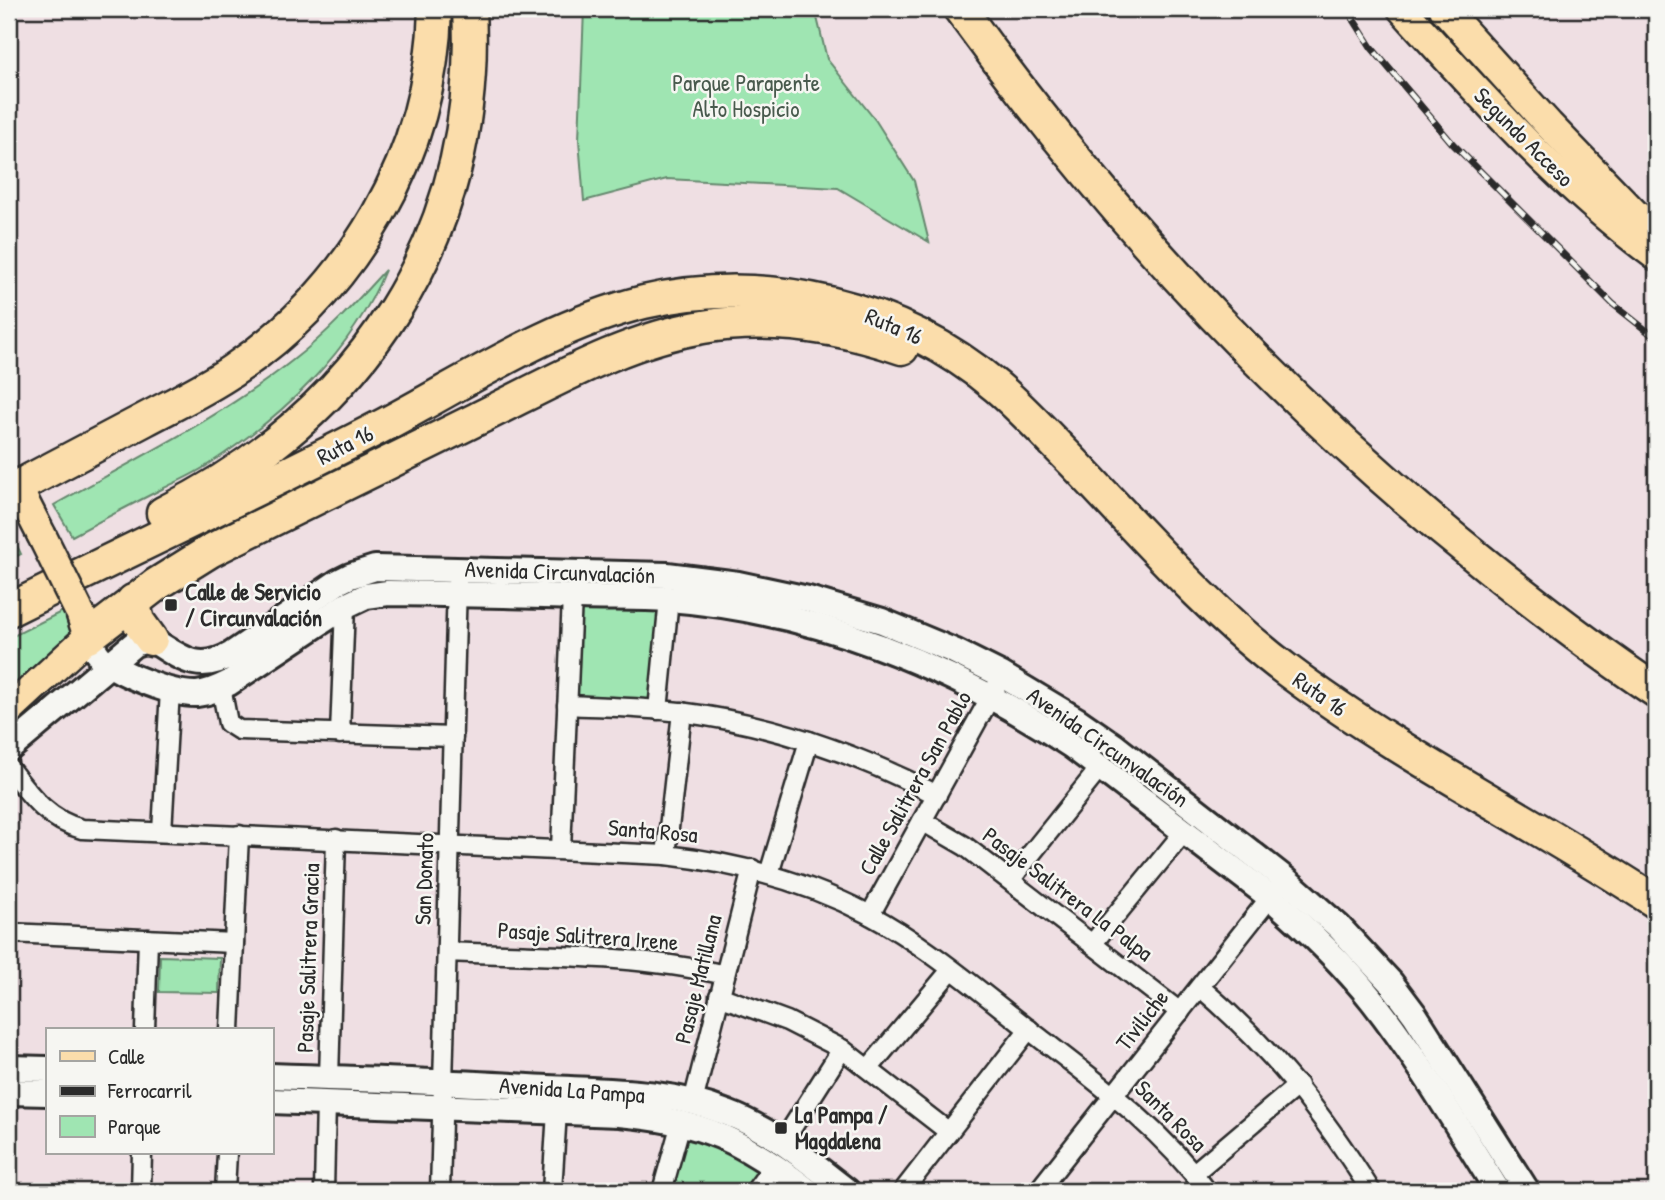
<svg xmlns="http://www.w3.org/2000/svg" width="1665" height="1200" font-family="'Patrick Hand',sans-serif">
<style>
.green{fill:#9fe5b2;stroke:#65886e;stroke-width:2}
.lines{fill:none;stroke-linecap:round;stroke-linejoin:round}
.street-casing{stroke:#2b2b2b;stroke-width:23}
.secondary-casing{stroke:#2b2b2b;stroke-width:30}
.primary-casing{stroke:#2b2b2b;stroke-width:33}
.highway-casing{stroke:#2b2b2b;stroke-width:37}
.street{stroke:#f6f6f2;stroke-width:18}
.secondary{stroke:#f6f6f2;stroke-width:24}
.primary{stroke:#fbddab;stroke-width:28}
.highway{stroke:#fbddab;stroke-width:32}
.rail-casing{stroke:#2b2b2b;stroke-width:7}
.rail{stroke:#f6f6f2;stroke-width:4.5;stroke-dasharray:13;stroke-linecap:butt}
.primary-bridge-casing{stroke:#2b2b2b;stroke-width:33;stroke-linecap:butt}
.primary-bridge{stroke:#fbddab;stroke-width:28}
.poi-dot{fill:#2b2b2b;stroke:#f6f6f2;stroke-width:2.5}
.labels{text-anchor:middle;stroke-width:5;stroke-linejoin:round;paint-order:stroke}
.park-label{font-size:23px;fill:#485a4d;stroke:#f6f6f2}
.street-label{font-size:23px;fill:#2b2b2b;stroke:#f6f6f2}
.poi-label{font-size:23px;font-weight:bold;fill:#2b2b2b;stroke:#f6f6f2;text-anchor:start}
</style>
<rect width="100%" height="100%" fill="#efdfe3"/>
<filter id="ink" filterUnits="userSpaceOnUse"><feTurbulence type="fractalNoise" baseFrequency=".0143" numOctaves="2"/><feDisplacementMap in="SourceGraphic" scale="14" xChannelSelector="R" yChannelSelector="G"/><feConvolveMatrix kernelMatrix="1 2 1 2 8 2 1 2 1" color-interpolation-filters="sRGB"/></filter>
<g filter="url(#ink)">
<g class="green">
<polygon points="584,9 815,9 827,59 876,121 914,181 929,242 838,188 667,179 584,201 579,140"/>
<path d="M 385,270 C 353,351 282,417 209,464 C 195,474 178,481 162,489 C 132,504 102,520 72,536 L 54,505 C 134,460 220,418 293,360 C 327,334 357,301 385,270 Z"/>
<polygon points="9,529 21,554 9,560"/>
<polygon points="659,606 664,612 654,698 648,703 581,702 574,694 577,608"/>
<polygon points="63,611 75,622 70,639 9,697 9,638"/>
<polygon points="160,956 220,958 219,993 159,992"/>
<polygon points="684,1135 722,1150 760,1171 747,1191 668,1191"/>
</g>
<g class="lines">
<defs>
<g id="street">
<polyline points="221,687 228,723 239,730 453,737"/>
<path d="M 567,705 C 605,707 642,707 679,712 C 769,723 856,753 937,795"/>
<polyline points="658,710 669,599"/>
<polyline points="340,734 345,606"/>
<path d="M 9,768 C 30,795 47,820 82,829 L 666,855 C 737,863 805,881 868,914 C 930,947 985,996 1040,1038 C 1101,1085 1161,1129 1207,1191"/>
<polyline points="922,821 965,846 1180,1012"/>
<polyline points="162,832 170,690"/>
<polyline points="561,849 572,597"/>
<polyline points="666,855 682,712"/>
<polyline points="769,874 809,741"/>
<polyline points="1010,880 1100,768"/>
<polyline points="870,915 996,687"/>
<polyline points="9,933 234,943"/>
<polyline points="1093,943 1184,832"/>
<path d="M 447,952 C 540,956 634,954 725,975"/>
<path d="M 1200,987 C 1272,1049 1321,1111 1371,1191"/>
<polyline points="719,996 787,1021 842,1049 949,1132"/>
<polyline points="145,1030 148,939"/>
<polyline points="230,1030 239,835"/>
<polyline points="869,1068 951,970"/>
<polyline points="329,1078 336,839"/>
<polyline points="693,1102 752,869"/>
<polyline points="783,1142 842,1049"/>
<polyline points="1194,1173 1298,1085"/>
<polyline points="141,1191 142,1153"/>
<polyline points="225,1191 227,1153"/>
<polyline points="324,1191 326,1102"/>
<polyline points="440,1191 457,583"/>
<polyline points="552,1191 557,1111"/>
<polyline points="662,1191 681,1123"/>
<polyline points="755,1191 774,1165"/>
<polyline points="903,1191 1029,1029"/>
<polyline points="1038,1191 1276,890"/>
</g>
<g id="secondary">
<path d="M 88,637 C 92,646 96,654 103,660 C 123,675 172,695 197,694 C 209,693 219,688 229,683 L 345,606 L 366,596 L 388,593 C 452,594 515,595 579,597 C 609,598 639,597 669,599 C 814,610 952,666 1072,746 L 1270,897 C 1307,929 1342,962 1372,1000 C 1419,1060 1457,1126 1498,1191"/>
<path d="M 9,749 L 134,644 L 151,639 C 180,657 198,674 232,654 L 338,582 L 350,576 L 375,568 L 667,575 L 738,584 L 808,599 L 882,621 L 954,651 L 1002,675 L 1077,720 L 1113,745 L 1285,879 L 1339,927 L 1391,983 L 1415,1015 L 1527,1191"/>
<polyline points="9,1068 47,1069"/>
<path d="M 271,1076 C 364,1079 456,1082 548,1088 C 608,1091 671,1090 727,1113 C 773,1130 809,1162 847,1191"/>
<polyline points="9,1092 47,1093"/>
<path d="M 271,1101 L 619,1114 C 703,1121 742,1140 808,1191"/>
</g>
<g id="primary">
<path d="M 1402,9 C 1481,96 1561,186 1656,256"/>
<polyline points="1444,9 1549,125 1635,214 1656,231"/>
<polyline points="9,491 17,487 41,534"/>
<polyline points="9,710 88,637 81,615"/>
</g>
<g id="highway">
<path d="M 960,9 C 1111,218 1288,408 1490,568 C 1544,611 1599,653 1656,691"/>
<path d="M 17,487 C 59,465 102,442 144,420 C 174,404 204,390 232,371 C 353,290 432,155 435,9"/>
<path d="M 163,513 C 363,414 481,235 469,9"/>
<polyline points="133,601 138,621 151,639"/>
<path d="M 9,610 C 133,548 259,490 382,426 C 466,382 550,325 644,302 C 766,273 901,306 997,387 C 1024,410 1048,437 1073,462 C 1141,533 1208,611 1288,671 C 1404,758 1535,822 1656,902"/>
<path d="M 88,637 L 157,584 L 210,551 C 299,506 388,463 477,419 C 549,384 623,340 703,327 C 771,316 837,326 902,348"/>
</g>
</defs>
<use href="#street" class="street-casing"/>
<use href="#secondary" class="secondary-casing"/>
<use href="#primary" class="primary-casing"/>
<use href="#highway" class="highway-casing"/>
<use href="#street" class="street"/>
<use href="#secondary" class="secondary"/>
<use href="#primary" class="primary"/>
<use href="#highway" class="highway"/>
<defs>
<polyline id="rail" points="1347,9 1371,47 1453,144 1613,304 1656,338"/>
</defs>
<use href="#rail" class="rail-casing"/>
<use href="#rail" class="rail"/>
<defs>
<polyline id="primary-bridge" points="41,534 78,609"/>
</defs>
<use href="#primary-bridge" class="primary-bridge-casing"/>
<use href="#primary-bridge" class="primary-bridge"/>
</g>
</g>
<g class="poi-dot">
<rect x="164" y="598" width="14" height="14" rx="3.5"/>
<rect x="774" y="1121" width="14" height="14" rx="3.5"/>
</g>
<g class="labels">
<g class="park-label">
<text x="746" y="91">Parque Parapente<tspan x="746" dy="26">Alto Hospicio</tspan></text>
</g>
<g class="street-label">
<text transform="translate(1524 137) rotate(45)" y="8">Segundo Acceso</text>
<text transform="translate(894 326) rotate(23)" y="8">Ruta 16</text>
<text transform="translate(345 445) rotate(-27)" y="8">Ruta 16</text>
<text transform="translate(560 572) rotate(2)" y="8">Avenida Circunvalación</text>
<text transform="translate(1320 694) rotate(35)" y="8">Ruta 16</text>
<text transform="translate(1108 747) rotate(35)" y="8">Avenida Circunvalación</text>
<text transform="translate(915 783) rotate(-61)" y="8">Calle Salitrera San Pablo</text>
<text transform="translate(653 831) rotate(5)" y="8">Santa Rosa</text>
<text transform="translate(424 879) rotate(-88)" y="8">San Donato</text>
<text transform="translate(1068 894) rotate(37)" y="8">Pasaje Salitrera La Palpa</text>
<text transform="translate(588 936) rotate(4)" y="8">Pasaje Salitrera Irene</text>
<text transform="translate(308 958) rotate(-88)" y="8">Pasaje Salitrera Gracia</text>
<text transform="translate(698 979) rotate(-76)" y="8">Pasaje Matillana</text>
<text transform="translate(1142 1020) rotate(-52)" y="8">Tiviliche</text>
<text transform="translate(572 1090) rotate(4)" y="8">Avenida La Pampa</text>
<text transform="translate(1171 1116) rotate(45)" y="8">Santa Rosa</text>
</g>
<g class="poi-label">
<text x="185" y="600">Calle de Servicio<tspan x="185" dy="26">/ Circunvalación</tspan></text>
<text x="795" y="1123">La Pampa /<tspan x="795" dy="26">Magdalena</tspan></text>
</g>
</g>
<rect width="1665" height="1200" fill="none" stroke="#f6f6f2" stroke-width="35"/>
<rect x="18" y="18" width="1630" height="1165" fill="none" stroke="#2b2b2b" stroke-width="2.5" filter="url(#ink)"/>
<rect x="46" y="1028" width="228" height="126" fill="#f6f6f2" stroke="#a5a5a2" stroke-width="2"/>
<rect x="60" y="1051" width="35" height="10" fill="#fbddab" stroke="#a5a5a2" stroke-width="2"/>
<text x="108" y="1064" font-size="21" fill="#2b2b2b">Calle</text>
<rect x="60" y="1086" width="35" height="10" fill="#2b2b2b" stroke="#a5a5a2" stroke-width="2"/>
<text x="108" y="1098" font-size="21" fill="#2b2b2b">Ferrocarril</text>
<rect x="60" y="1116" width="35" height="21" fill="#9fe5b2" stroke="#a5a5a2" stroke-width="2"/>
<text x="108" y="1134" font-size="21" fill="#2b2b2b">Parque</text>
</svg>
